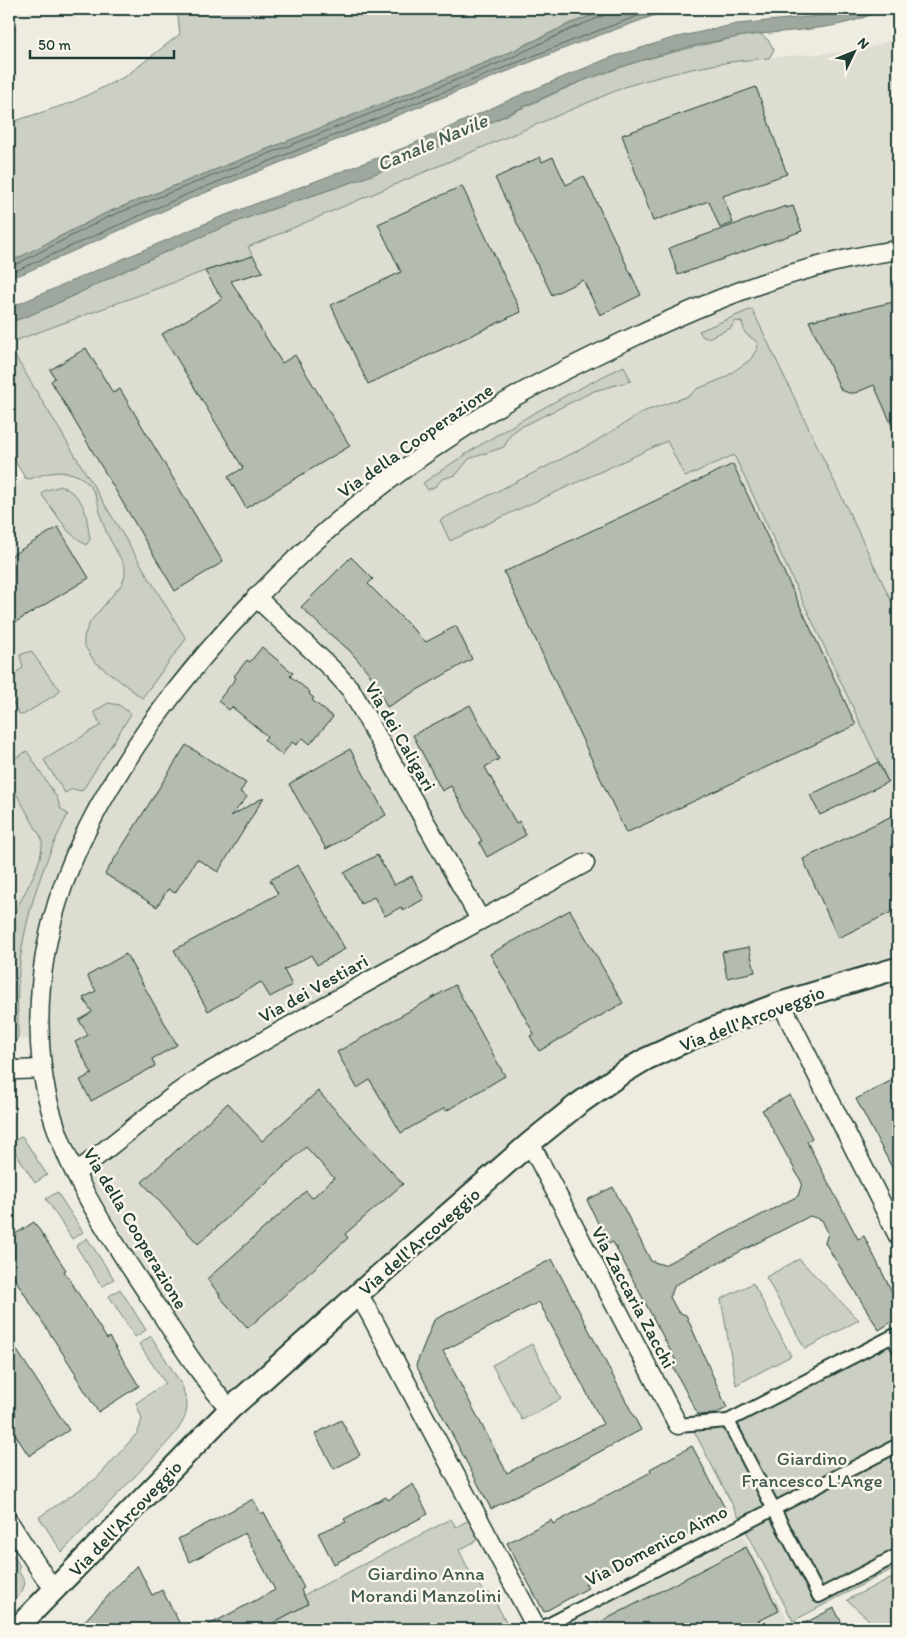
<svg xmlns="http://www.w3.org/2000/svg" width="907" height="1638" font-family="Itim,sans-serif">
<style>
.built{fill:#ddddd2}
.green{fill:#cbcfc4;stroke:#75867c}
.water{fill:#9fa89f;stroke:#6c7d74}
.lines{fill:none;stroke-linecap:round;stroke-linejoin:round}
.shore{stroke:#52685f;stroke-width:1}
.building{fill:#b4bbb0;stroke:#1f3d34;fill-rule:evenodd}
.pedestrian-casing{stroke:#1f3d34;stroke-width:16}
.minor-casing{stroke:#1f3d34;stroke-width:21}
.tertiary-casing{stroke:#1f3d34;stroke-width:25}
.pedestrian{stroke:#fbf7ec;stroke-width:12}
.minor{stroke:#fbf7ec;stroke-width:18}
.tertiary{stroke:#fbf7ec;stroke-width:21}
.labels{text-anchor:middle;stroke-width:5;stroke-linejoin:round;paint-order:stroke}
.street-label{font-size:19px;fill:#1f3d34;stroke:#fbf7ec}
.park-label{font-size:19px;fill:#415a51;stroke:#fbf7ec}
.water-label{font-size:20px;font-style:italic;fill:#455d54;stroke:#fbf7ec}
</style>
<rect width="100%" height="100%" fill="#eeece1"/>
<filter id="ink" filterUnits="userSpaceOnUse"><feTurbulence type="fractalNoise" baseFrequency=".02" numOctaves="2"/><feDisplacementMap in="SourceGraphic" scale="10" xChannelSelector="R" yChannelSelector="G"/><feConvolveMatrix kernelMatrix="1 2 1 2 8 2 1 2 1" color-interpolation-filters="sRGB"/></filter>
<g filter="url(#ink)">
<g class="built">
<polygon points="898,36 898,955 866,963 692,1030 645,1046 591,1083 230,1409 76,1173 40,1039 18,1039 16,1041 9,1041 9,490 25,478 72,451 9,346 9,343 205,271 252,256 247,247 627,86 692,68 744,59 859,51 878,45"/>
<polygon points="743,1535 790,1625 782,1629 556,1629"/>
</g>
<g class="green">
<polygon points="177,9 609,9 569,24 502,56 106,213 14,260 9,261 9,123 73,102 126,76 180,34"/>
<path d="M 761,34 L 769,41 L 774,50 L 769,58 C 720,61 674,72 627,86 L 248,247 L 253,256 L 205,271 L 9,343 L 9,323 L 45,309 L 173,248 L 240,220 L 358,180 L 404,162 L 582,81 L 639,61 L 694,47 L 742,36 Z"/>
<polygon points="752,309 898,615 898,777 888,782 734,455 685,477 667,441 450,541 440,520 591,444 645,411 689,396 697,389 724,378 750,360 757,349 758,343 745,333 742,322 735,321 731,328 708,338 703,337 699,331"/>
<path d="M 9,346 L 186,639 L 142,698 L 94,661 L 84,645 L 84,636 L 90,622 L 122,584 L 125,576 L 125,567 C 118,553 109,540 104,526 C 100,517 100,509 97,500 C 86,467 57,468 30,479 L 25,478 L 9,451 Z"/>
<path d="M 624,366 L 631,381 L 594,391 L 519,428 L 511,434 L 504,447 L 469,459 L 456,475 L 442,479 L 436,486 L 428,490 L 423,483 C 487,438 554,400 624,366 Z"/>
<path d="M 61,486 C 87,498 86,514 90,540 L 86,545 L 69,532 L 42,495 L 44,491 Z"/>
<polygon points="31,651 51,679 60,689 58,693 23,715 19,714 9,695 9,677 23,668 20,655"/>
<polygon points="108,703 119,705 131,714 82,791 72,789 65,793 44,760 101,725 94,712"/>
<path d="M 27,751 L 57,798 L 61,809 L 68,814 C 41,867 22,923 18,983 C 17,1001 18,1019 18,1037 L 16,1041 L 9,1041 L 9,916 L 15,912 C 25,891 44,862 42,839 L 9,781 L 9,762 Z"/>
<polygon points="22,1136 47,1175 35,1183 10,1144"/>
<polygon points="57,1192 83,1232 72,1239 46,1199"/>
<polygon points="87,1238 114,1279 102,1287 76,1246"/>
<polygon points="799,1259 859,1320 805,1349 766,1277"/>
<polygon points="753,1283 791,1356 736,1385 721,1299"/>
<polygon points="120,1289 146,1330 135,1337 109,1296"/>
<polygon points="898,1325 898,1566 793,1621 694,1431"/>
<path d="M 151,1336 L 183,1387 C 183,1393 186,1397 187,1403 C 188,1419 177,1431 168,1442 L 62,1552 L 39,1517 L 97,1478 L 138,1432 L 142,1419 L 136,1403 L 165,1383 L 139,1344 Z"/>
<polygon points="532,1344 561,1399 522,1420 492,1365"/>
<path d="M 451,1519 L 456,1527 L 471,1519 L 481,1538 L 459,1550 C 466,1563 476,1591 491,1594 L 510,1629 L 261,1629 L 308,1604 L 304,1595 Z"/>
<polygon points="9,1549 20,1566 18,1570 25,1583 22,1592 9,1606"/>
<polygon points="898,1574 898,1629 879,1629 847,1600"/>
</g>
<g class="water">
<polygon points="609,9 672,9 578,43 192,198 22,274 9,277 9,261 14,260 106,213 502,56 569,24"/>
<path d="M 851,9 L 881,9 C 847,31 784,30 744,36 C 700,43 655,55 613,70 C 540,94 474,133 403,163 C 354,183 303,198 253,216 C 227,225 201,237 175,248 C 119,271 66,303 9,323 L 9,308 L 218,218 L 406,147 L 518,96 L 609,58 L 673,38 L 737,24 L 818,16 Z"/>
</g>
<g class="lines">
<g class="shore">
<polyline points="9,266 17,264 108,217 504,61 571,29 605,15 608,9"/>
<polyline points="9,272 20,269 190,193 576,39 656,9"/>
</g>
</g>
<g class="building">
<polygon points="756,87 787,174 723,196 733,223 720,228 709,201 653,221 622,135"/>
<polygon points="540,157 542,162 553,157 566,185 584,176 641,295 600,315 583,280 552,295 495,178"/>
<polygon points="462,186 521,312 368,384 331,305 401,272 378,224"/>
<polygon points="786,206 786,208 793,206 802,231 678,275 669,248"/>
<polygon points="253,256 263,272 231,281 282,363 295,355 350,446 246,508 228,477 243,468 162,334 222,299 205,271"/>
<polygon points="898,301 898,439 874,385 855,393 849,393 841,390 809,321"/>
<polygon points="86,348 113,393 120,389 223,562 175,591 51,381 55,378 50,370"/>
<polygon points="733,464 856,725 626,833 504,572"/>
<polygon points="58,527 89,578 9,626 9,557"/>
<polygon points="351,557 373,579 368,584 426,642 456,626 472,659 387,707 369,673 349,650 325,630 301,607"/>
<polygon points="262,647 293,673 290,676 310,692 309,694 314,698 312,700 333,717 310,744 303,738 296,745 292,742 282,755 264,740 267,736 232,707 229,710 218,701 236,678 234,676 247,660 250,662"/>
<polygon points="470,705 499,759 485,767 516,823 519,821 526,835 487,857 479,842 482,841 451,786 442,791 413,735"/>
<polygon points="186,745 246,783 240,792 247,797 231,816 264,797 218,872 197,859 175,893 168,889 157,907 105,874"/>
<polygon points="350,749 386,815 326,849 289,784"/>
<polygon points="878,762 888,782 820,815 810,795"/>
<polygon points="898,813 898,909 838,938 803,859"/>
<polygon points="377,855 394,885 412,876 424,899 403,911 401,907 385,916 374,897 361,904 344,873"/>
<polygon points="298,865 345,949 317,965 311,955 284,970 292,985 270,997 261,982 208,1011 174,950 278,894 270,880"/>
<polygon points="570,910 623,1003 539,1051 530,1036 534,1034 490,954"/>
<polygon points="749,947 755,972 727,978 722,952"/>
<polygon points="126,954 177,1045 152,1059 155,1066 91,1101 80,1080 92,1074 75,1042 88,1035 79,1020 92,1012 83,998 96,991 87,976"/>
<polygon points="455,985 505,1076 446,1111 445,1108 401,1133 370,1080 357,1088 337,1052"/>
<polygon points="898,1077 898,1179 856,1099"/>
<polygon points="318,1091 403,1184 345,1234 348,1238 248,1328 219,1296 220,1295 207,1279 306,1191 312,1198 334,1178 306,1147 198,1244 142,1182 228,1103 262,1141"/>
<polygon points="790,1095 812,1138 807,1142 858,1239 864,1236 898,1304 898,1318 879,1330 825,1243 828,1233 822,1220 810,1216 675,1285 670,1297 678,1312 686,1315 727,1408 715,1414 698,1415 672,1365 677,1363 613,1242 608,1244 587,1200 613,1187 651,1261 664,1265 798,1196 802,1183 762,1110"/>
<polygon points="34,1222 66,1270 64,1271 107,1339 109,1337 139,1386 98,1412 75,1375 76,1374 9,1270 9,1238"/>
<path d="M 552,1259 L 641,1430 L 491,1509 L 416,1365 L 434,1320 ZM 539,1302 L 603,1424 L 507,1473 L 443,1351 Z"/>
<polygon points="9,1338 69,1430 29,1456 9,1425"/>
<polygon points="341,1420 360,1455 334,1469 315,1434"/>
<polygon points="692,1446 728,1514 685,1537 682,1532 585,1584 588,1588 544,1612 507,1543 551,1520 553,1524 651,1472 650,1469"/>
<polygon points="413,1484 428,1514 334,1564 318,1533 346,1522 344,1519 386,1497 388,1500"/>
<polygon points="253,1499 261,1514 264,1512 273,1529 304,1588 301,1590 308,1604 261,1629 201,1629 275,1590 245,1533 190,1562 178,1539"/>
<polygon points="746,1547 779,1611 742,1629 587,1629"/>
<polygon points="137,1565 152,1595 162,1590 180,1624 171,1629 77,1629"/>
<polygon points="834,1608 845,1629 793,1629"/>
</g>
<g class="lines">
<defs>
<g id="pedestrian">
<polyline points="898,1347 893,1336 728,1421 819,1596 898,1555"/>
<polyline points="678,1425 728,1421"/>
<polyline points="540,1629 898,1445"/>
</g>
<g id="minor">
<polyline points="256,597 334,671 351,690 480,919"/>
<polyline points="781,1003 898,1236"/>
<polyline points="9,1068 17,1070 42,1069"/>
<polyline points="530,1143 678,1425"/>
<polyline points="76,1173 176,1094 202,1076 362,985 585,863"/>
<polyline points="358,1294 369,1312 537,1629"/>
<path d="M 230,1409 C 200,1376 177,1338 152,1300 C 106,1230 52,1154 42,1067 C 27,935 77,829 151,724 C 248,589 372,479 516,396 C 553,375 591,357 629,339 C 715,298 803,263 898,250"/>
<polyline points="9,1522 44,1576 56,1590"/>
</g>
<polyline id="tertiary" points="16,1629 230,1409 413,1245 530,1143 577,1105 621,1074 646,1059 712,1029 781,1003 898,968"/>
</defs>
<use href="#pedestrian" class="pedestrian-casing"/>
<use href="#minor" class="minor-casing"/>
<use href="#tertiary" class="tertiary-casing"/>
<use href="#pedestrian" class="pedestrian"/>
<use href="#minor" class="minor"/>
<use href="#tertiary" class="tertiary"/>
</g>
</g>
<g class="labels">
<g class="street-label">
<text transform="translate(415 440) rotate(-35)" y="7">Via della Cooperazione</text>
<text transform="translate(401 736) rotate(60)" y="7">Via dei Caligari</text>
<text transform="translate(313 988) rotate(-29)" y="7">Via dei Vestiari</text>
<text transform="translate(752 1018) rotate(-21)" y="7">Via dell'Arcoveggio</text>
<text transform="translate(136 1228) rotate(59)" y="7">Via della Cooperazione</text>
<text transform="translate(419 1241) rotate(-41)" y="7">Via dell'Arcoveggio</text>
<text transform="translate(634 1297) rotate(62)" y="7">Via Zaccaria Zacchi</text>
<text transform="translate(125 1518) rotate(-46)" y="7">Via dell'Arcoveggio</text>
<text transform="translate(656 1545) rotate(-27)" y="7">Via Domenico Aimo</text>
</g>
<g class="park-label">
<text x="812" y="1465">Giardino<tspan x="812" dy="22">Francesco L'Ange</tspan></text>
<text x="426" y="1580">Giardino Anna<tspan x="426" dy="22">Morandi Manzolini</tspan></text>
</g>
<g class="water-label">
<text transform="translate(432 142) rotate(-23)" y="7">Canale Navile</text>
</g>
</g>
<rect width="907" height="1638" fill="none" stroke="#fbf7ec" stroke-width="30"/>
<rect x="15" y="15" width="877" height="1608" fill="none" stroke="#1f3d34" stroke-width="2" filter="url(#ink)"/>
<g transform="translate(854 52) rotate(47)" stroke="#fbf7ec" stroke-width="4" paint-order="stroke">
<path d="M0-4L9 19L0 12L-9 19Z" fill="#1f3d34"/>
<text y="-8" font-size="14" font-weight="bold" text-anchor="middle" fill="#1f3d34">N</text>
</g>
<path d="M30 50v8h144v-8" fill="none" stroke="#1f3d34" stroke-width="2.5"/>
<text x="38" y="50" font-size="15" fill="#1f3d34" stroke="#fbf7ec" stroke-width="4" paint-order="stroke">50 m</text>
</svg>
